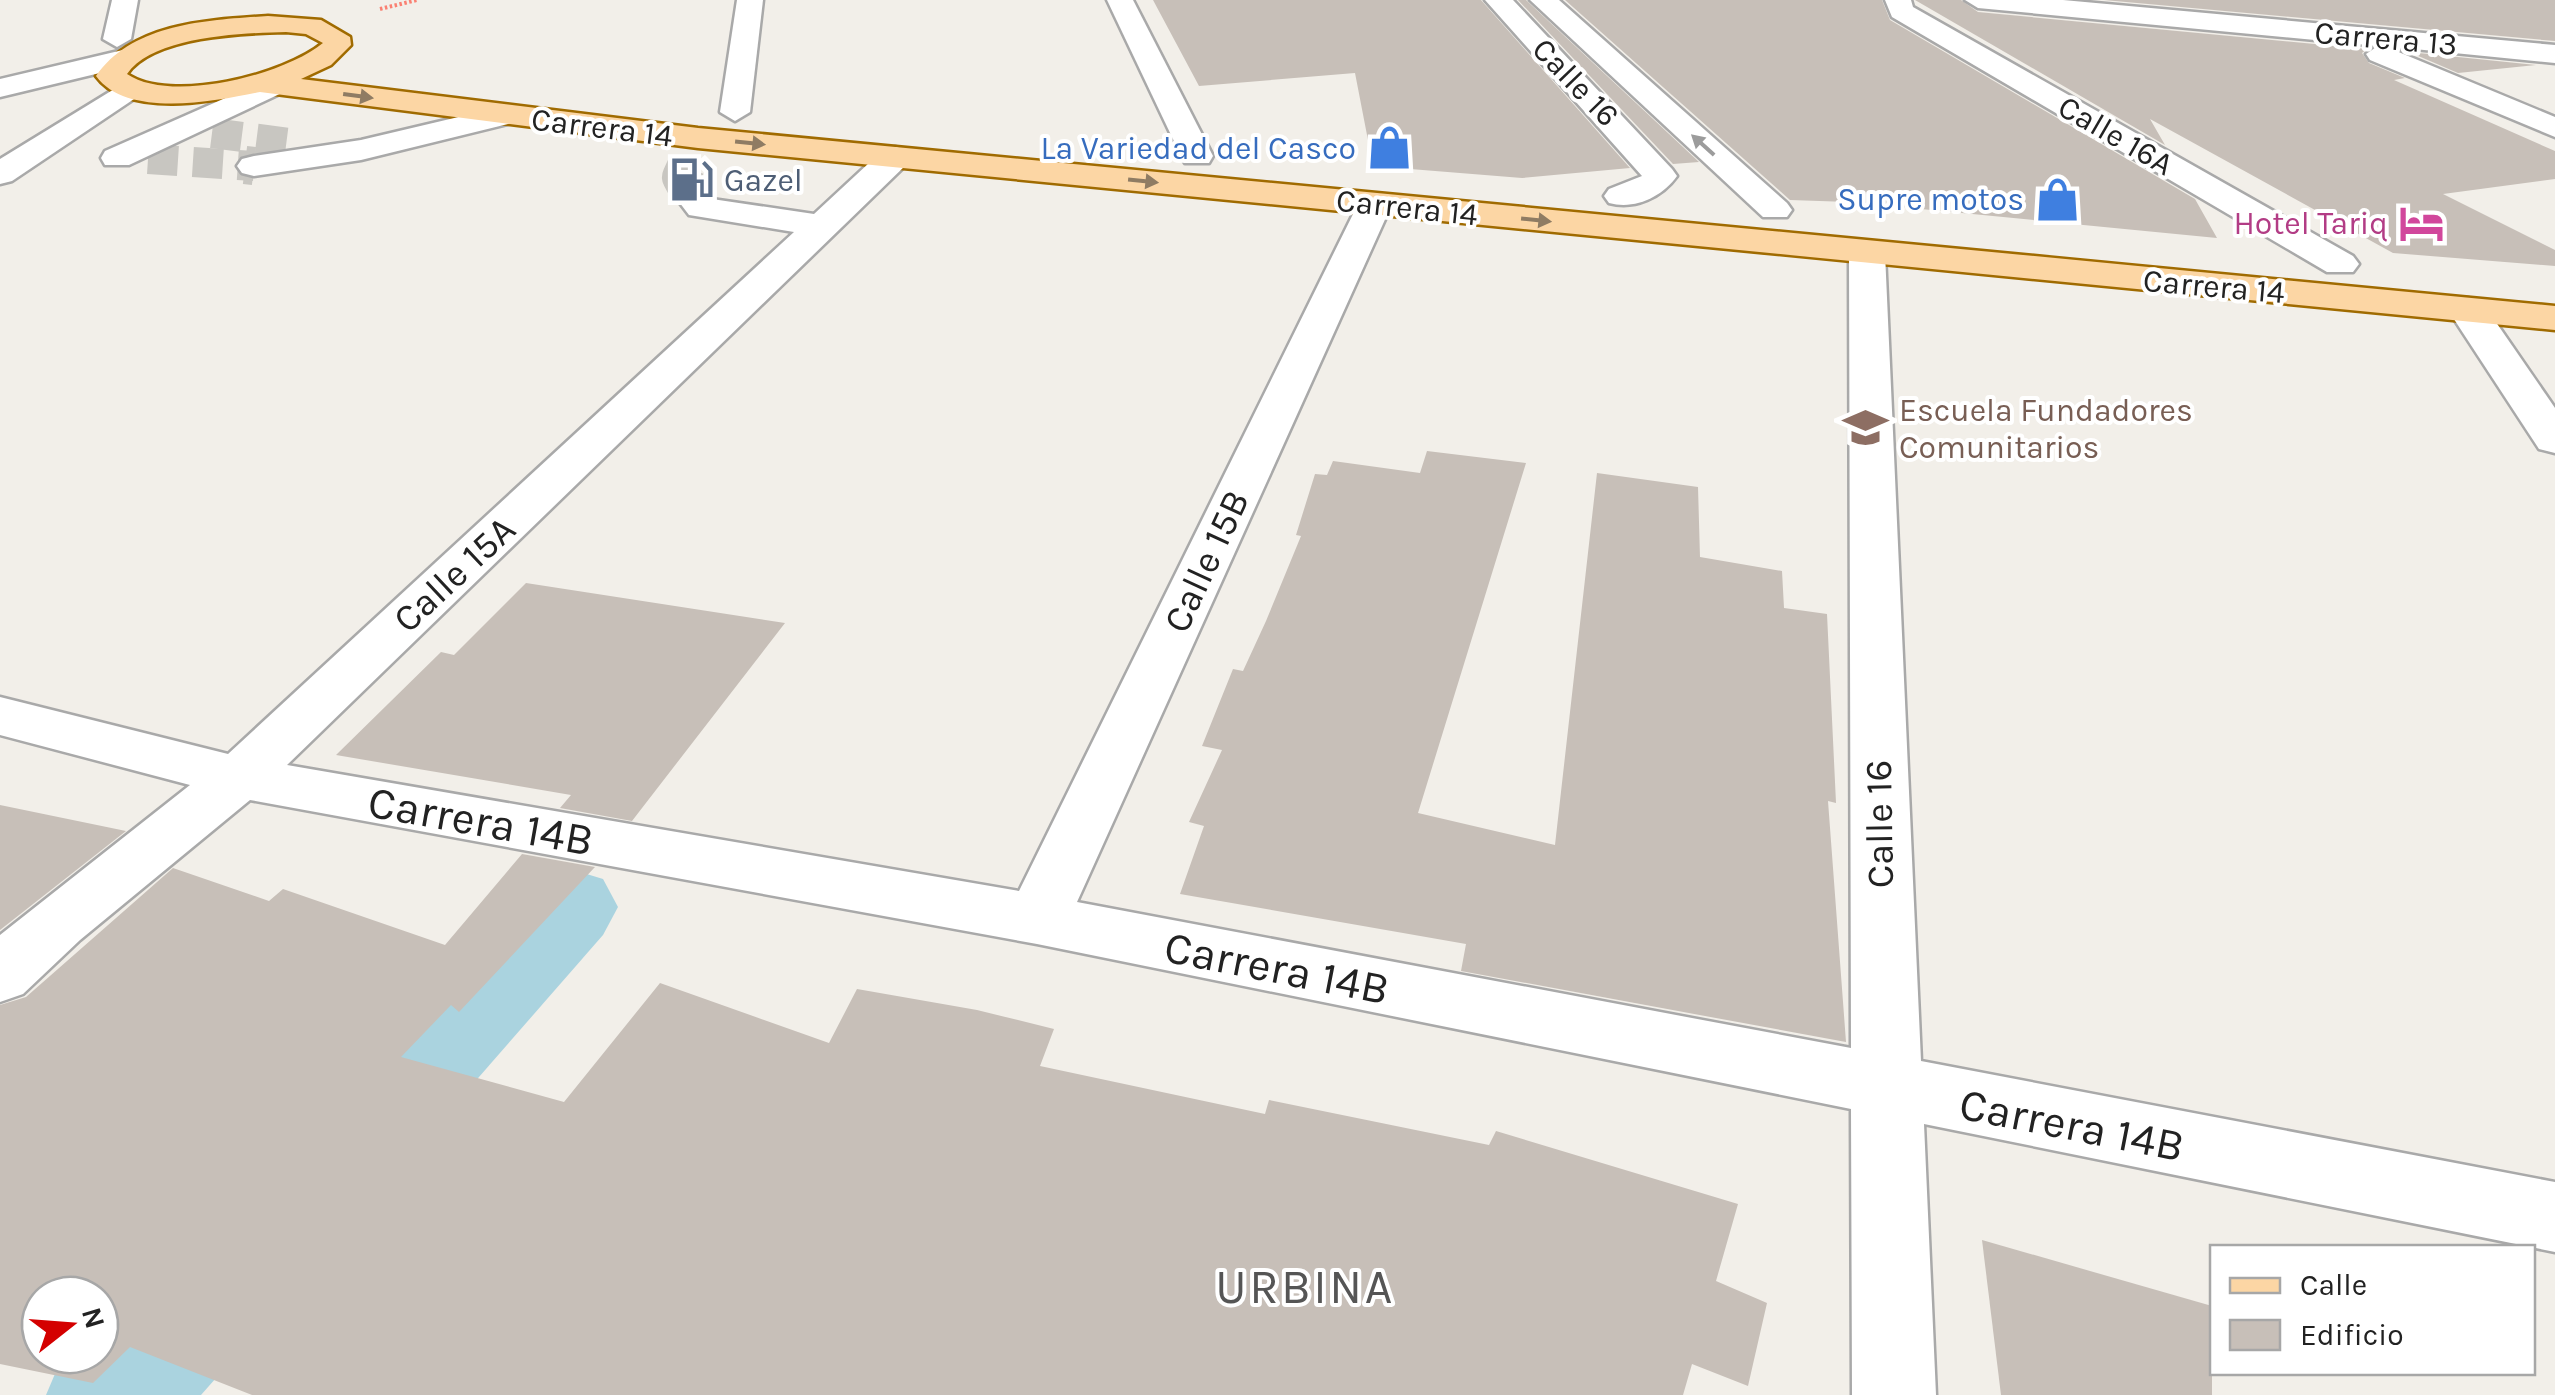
<svg xmlns="http://www.w3.org/2000/svg" width="2555" height="1395" font-family="Karla,sans-serif">
<style>
.lines{fill:none;stroke-linecap:round;stroke-linejoin:round}
.canal{fill:#aad3df;fill-rule:evenodd}
.building{fill:#c7bfb8;fill-rule:evenodd}
.minor-tunnel-far1{stroke:#c8c6c1;stroke-width:30;stroke-dasharray:30 15;stroke-linecap:butt}
.minor-tunnel{stroke:#c8c6c1;stroke-width:38;stroke-dasharray:38 19;stroke-linecap:butt}
.minor-casing{stroke:#a9a9a9;stroke-width:5}
.major-casing{stroke:#a06b00;stroke-width:5}
.path{stroke:#fa8072;stroke-width:4;stroke-dasharray:2.5 2.5;stroke-linecap:butt}
.minor{fill:#fff;fill-rule:evenodd}
.major{fill:#fcd6a4;fill-rule:evenodd}
.oneway{fill:#8f7c63}
.oneway2{fill:#9c9c9c}
.labels{text-anchor:middle;stroke-width:8;stroke-linejoin:round;paint-order:stroke}
.far-street-label{font-size:32px;fill:#222;stroke:#fff}
.far-shop-label{font-size:32px;fill:#366cbe;stroke:#fff;text-anchor:end}
.far-service-label{font-size:32px;fill:#4e5e75;stroke:#fff;text-anchor:start}
.far-hotel-label{font-size:32px;fill:#b23c85;stroke:#fff;text-anchor:end}
.far-education-label{font-size:32px;fill:#785e54;stroke:#fff;text-anchor:start}
.street-label{font-size:38px;fill:#222;stroke:#fff}
.near-street-label{font-size:45px;fill:#222;stroke:#fff}
.near-neighbourhood-label{font-size:48px;letter-spacing:2.5px;fill:#555;stroke:#fff}
</style>
<rect width="100%" height="100%" fill="#f2efe9"/>
<g class="lines">
<g class="canal">
<polygon points="567,868 603,879 618,907 603,935 382,1188 341,1203 300,1188 282,1151 300,1114 531,879"/>
<polygon points="232,1208 276,1226 294,1268 276,1310 201,1395 46,1395 63,1355 100,1355 100,1314 188,1226"/>
</g>
</g>
<g class="building">
<polygon points="1153,0 1481,0 1630,168 1522,178 1373,166 1355,73 1199,86"/>
<polygon points="1518,0 1526,0 1699,162 1673,164"/>
<polygon points="1565,0 1882,0 1890,20 2195,199 2217,238 1849,202 1790,200"/>
<polygon points="1915,0 1961,0 1978,12 2367,49 2362,53 2369,63 2405,78 2394,80 2555,151 2555,179 2443,194 2555,250 2555,266 2393,253 2150,119 2165,145"/>
<polygon points="2104,0 2555,0 2555,41"/>
<polygon points="2409,52 2536,65 2458,73"/>
<polygon points="1427,451 1526,463 1418,813 1555,845 1597,473 1698,487 1700,557 1782,571 1784,608 1827,614 1836,803 1828,801 1846,1042 1461,971 1466,944 1180,894 1204,826 1189,822 1222,750 1202,746 1233,669 1243,671 1266,621 1301,536 1296,535 1315,474 1327,475 1333,461 1420,473"/>
<polygon points="526,583 785,623 632,821 560,808 571,795 336,755 441,652 454,655"/>
<polygon points="0,805 126,831 0,930"/>
<path d="M 522,854 L 595,867 L 459,1012 L 451,1005 L 401,1057 L 564,1102 L 660,983 L 829,1043 L 857,989 L 977,1010 L 1054,1029 L 1040,1066 L 1265,1114 L 1269,1100 L 1489,1145 L 1496,1131 L 1738,1204 L 1716,1281 L 1767,1303 L 1748,1386 L 1692,1364 L 1683,1395 L 252,1395 L 130,1347 L 93,1383 L 0,1364 L 0,1005 L 26,997 L 173,868 L 269,901 L 283,889 L 445,945 ZM 40,1295 L 100,1295 L 100,1355 L 40,1355 Z"/>
<polygon points="1982,1240 2212,1306 2212,1395 2001,1395"/>
</g>
<g class="lines">
<g class="minor-tunnel-far1">
<polyline points="212,133 298,144"/>
<polyline points="148,159 254,166"/>
</g>
<g class="minor-tunnel">
<polyline points="245,165 254,166"/>
<polyline points="686,166 681,177 690,194"/>
</g>
<defs>
<g id="minor">
<polygon points="112,0 138,0 131,39 117,47 103,39"/>
<polygon points="737,0 763,0 750,112 735,121 720,112"/>
<polygon points="1107,0 1133,0 1213,156 1209,163 1185,163 1181,156"/>
<path d="M 1485,0 L 1513,0 L 1672,169 L 1677,176 C 1662,197 1635,210 1609,203 L 1604,196 L 1609,189 L 1642,176 Z"/>
<polygon points="1530,0 1559,0 1787,203 1792,210 1787,217 1763,217"/>
<polygon points="1885,0 1911,0 1913,7 2353,256 2359,264 2353,272 2327,272 1892,17"/>
<polygon points="1965,0 2063,0 2555,45 2555,63 2384,46 2555,117 2555,137 2370,60 2366,54 2378,46 1978,8"/>
<polygon points="123,50 133,53 137,59 133,65 0,97 0,79"/>
<polygon points="275,76 286,79 290,85 286,91 129,165 105,165 101,158 105,151"/>
<polygon points="129,80 144,89 140,95 12,181 0,184 0,159"/>
<polygon points="505,106 516,108 521,115 516,122 361,160 254,176 242,173 237,166 242,159 254,156 361,140"/>
<polygon points="895,147 907,150 911,157 907,164 287,765 1019,891 1358,204 1363,197 1387,197 1392,204 1077,902 1851,1048 1849,253 1854,245 1880,245 1885,253 1921,1061 2555,1182 2555,1252 1924,1124 1936,1395 1852,1395 1851,1109 1037,944 250,800 80,940 23,994 0,1002 0,935 190,785 0,735 0,697 228,754 794,232 689,215 673,194 678,187 702,187 712,199 814,214 883,150"/>
<polygon points="2468,298 2482,302 2555,408 2555,453 2539,449 2448,310 2454,302"/>
</g>
<path id="major" d="M 268,16 L 321,20 L 350,37 L 351,45 L 331,65 L 301,79 L 698,128 L 2555,306 L 2555,330 L 698,148 L 260,92 C 216,101 127,119 96,76 C 133,23 208,20 268,16 ZM 286,32 L 306,34 L 323,43 C 284,75 171,104 127,74 C 153,36 244,33 286,32 Z"/>
</defs>
<use href="#minor" class="minor-casing"/>
<use href="#major" class="major-casing"/>
<polyline class="path" points="380,9 417,0"/>
<use href="#minor" class="minor"/>
<use href="#major" class="major"/>
</g>
<defs><path id="oneway-solid" d="M-6-.8H1V-3.2L6.5 0L1 3.2V.8H-6Z" transform="scale(2.5)"/></defs>
<g class="oneway">
<use href="#oneway-solid" transform="translate(358 96) rotate(8)"/>
<use href="#oneway-solid" transform="translate(750 143) rotate(6)"/>
<use href="#oneway-solid" transform="translate(1143 181) rotate(6)"/>
<use href="#oneway-solid" transform="translate(1536 220) rotate(6)"/>
</g>
<use class="oneway2" href="#oneway-solid" transform="translate(1703 145) rotate(-138)"/>
<defs>
<symbol id="shop-bare" viewBox="-9 -9 18 18"><path d="M-5-2.5h2.3a2.7 3.5 0 0 1 5.4 0H5L5.5 6h-11ZM-1.5-2.5h3a1.5 2.3 0 0 0-3 0Z" fill="#3f7fe0" stroke="#fff" stroke-width="2.5" paint-order="stroke"/></symbol>
<symbol id="fuel-bare" viewBox="-9 -9 18 18"><path d="M-5.5-6h7V0h2V4h1.3V-2.5L3-4.5l.8-.8L6-3V5H2.5V1h-1V6h-7ZM-4.2-4.7v3.2H.2V-4.7Z" fill="#5c6f8a" stroke="#fff" stroke-width="2.5" paint-order="stroke"/></symbol>
<symbol id="hotel-bare" viewBox="-9 -9 18 18"><path d="M-6-4.5h1.5V1H6V5H4.5V3h-9V5H-6ZM-4 0a1.8 1.8 0 1 1 3.6 0ZM.5 0V-2.5h3Q6-2.5 6 0Z" fill="#d1479c" stroke="#fff" stroke-width="2.5" paint-order="stroke"/></symbol>
<symbol id="school-bare" viewBox="-9 -9 18 18"><path d="M0-5L7-2L0 1L-7-2ZM-4 1L0 2.5L4 1V4Q0 6-4 4Z" fill="#8d6e63" stroke="#fff" stroke-width="2.5" paint-order="stroke"/></symbol>
</defs>
<g fill-rule="evenodd">
<use href="#shop-bare" x="1358" y="116" width="63" height="63"/>
<use href="#fuel-bare" x="660" y="148" width="63" height="63"/>
<use href="#shop-bare" x="2026" y="168" width="63" height="63"/>
<use href="#hotel-bare" x="2390" y="192" width="63" height="63"/>
<use href="#school-bare" x="1834" y="396" width="63" height="63"/>
</g>
<g class="labels">
<g class="far-street-label">
<text transform="translate(2386 38) rotate(5)" y="11">Carrera 13</text>
<text transform="translate(1576 82) rotate(46)" y="11">Calle 16</text>
<text transform="translate(602 127) rotate(7)" y="11">Carrera 14</text>
<text transform="translate(2116 135) rotate(30)" y="11">Calle 16A</text>
<text transform="translate(1407 207) rotate(6)" y="11">Carrera 14</text>
<text transform="translate(2214 286) rotate(5)" y="11">Carrera 14</text>
</g>
<g class="far-shop-label">
<text x="1356" y="159">La Variedad del Casco</text>
<text x="2024" y="210">Supre motos</text>
</g>
<g class="far-service-label">
<text x="724" y="191">Gazel</text>
</g>
<g class="far-hotel-label">
<text x="2388" y="234">Hotel Tariq</text>
</g>
<g class="far-education-label">
<text x="1899" y="421">Escuela Fundadores<tspan x="1899" dy="37">Comunitarios</tspan></text>
</g>
<g class="street-label">
<text transform="translate(1206 561) rotate(-65)" y="13">Calle 15B</text>
<text transform="translate(454 574) rotate(-43)" y="13">Calle 15A</text>
<text transform="translate(1879 824) rotate(-91)" y="13">Calle 16</text>
</g>
<g class="near-street-label">
<text transform="translate(481 820) rotate(10)" y="16">Carrera 14B</text>
<text transform="translate(1277 967) rotate(11)" y="16">Carrera 14B</text>
<text transform="translate(2072 1124) rotate(11)" y="16">Carrera 14B</text>
</g>
<g class="near-neighbourhood-label">
<text x="1305" y="1303">URBINA</text>
</g>
</g>
<rect x="2210" y="1245" width="325" height="130" fill="#ffffff" stroke="#a7a7a7" stroke-width="2.5"/>
<rect x="2230" y="1278" width="50" height="15" fill="#fcd6a4" stroke="#a7a7a7" stroke-width="2.5"/>
<text x="2300" y="1295" font-size="30" fill="#222222">Calle</text>
<rect x="2230" y="1320" width="50" height="30" fill="#c7bfb8" stroke="#a7a7a7" stroke-width="2.5"/>
<text x="2300" y="1345" font-size="30" fill="#222222">Edificio</text>
<g transform="translate(70 1325) rotate(73)"><circle r="48" fill="#ffffff" stroke="#a7a7a7" stroke-width="2.5"/>
<path d="M0-8L18 38L0 25L-18 38Z" fill="#d40000"/>
<text y="-15" font-size="28" font-weight="bold" text-anchor="middle" fill="#222222">N</text>
</g>
</svg>
